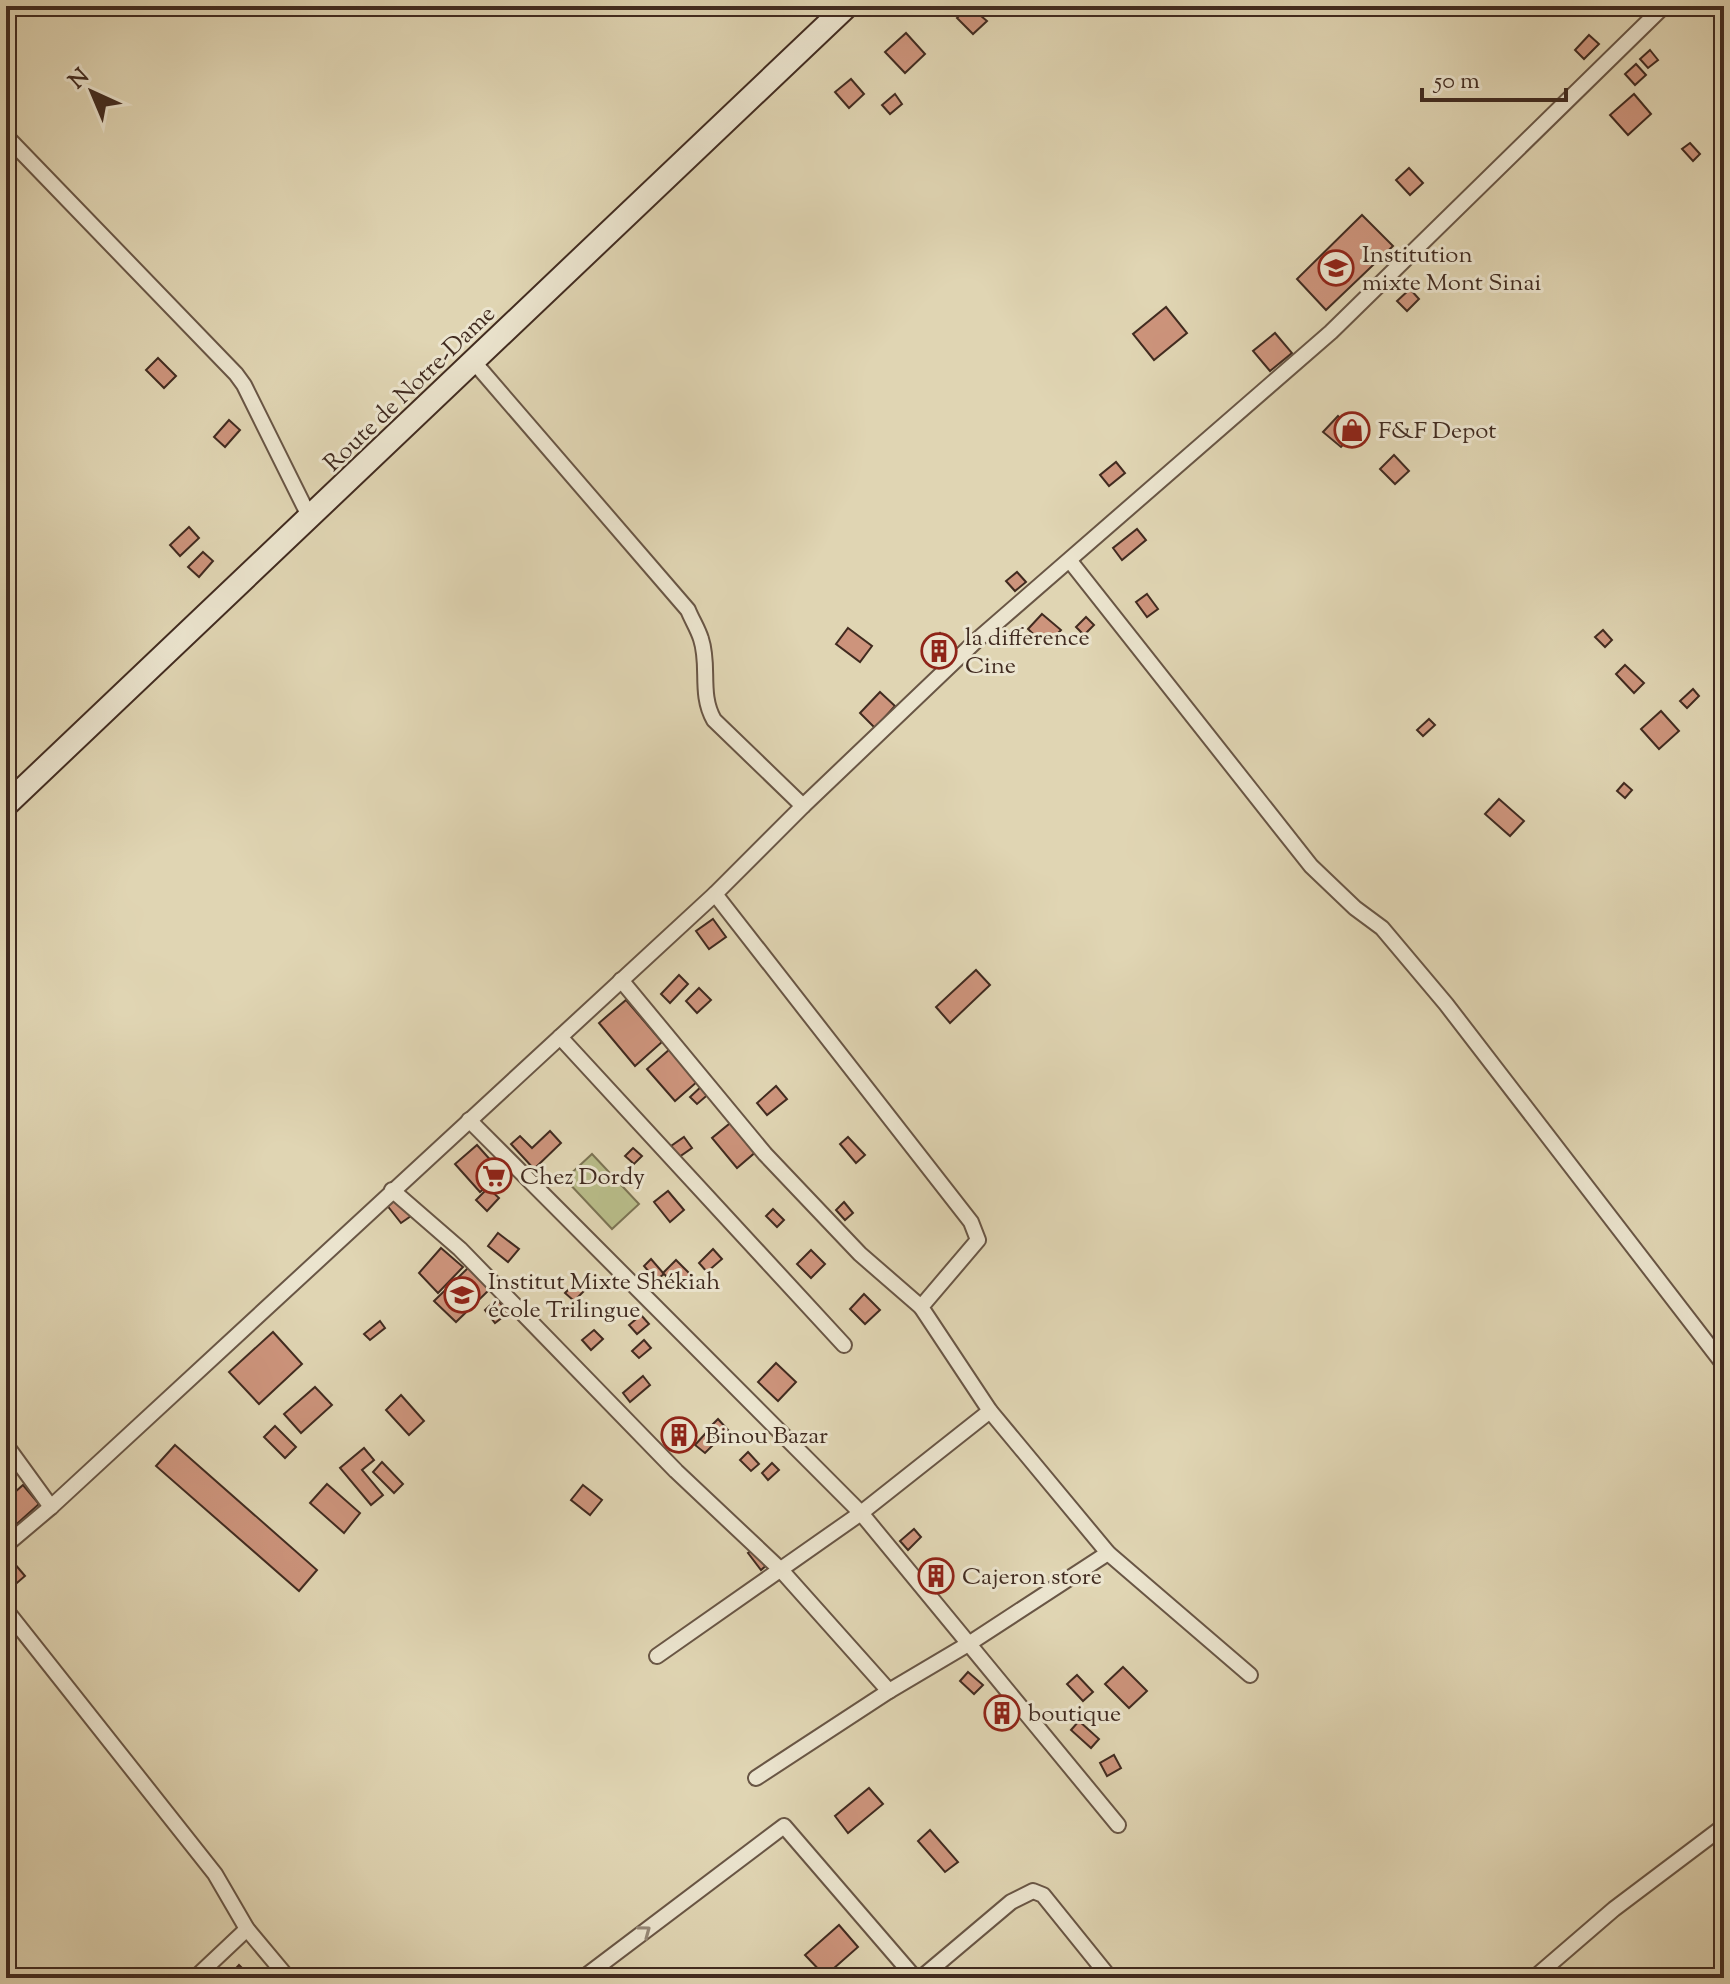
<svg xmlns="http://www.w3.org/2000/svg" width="1730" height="1984" font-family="'Sorts Mill Goudy',serif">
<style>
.green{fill:#b8bc89;stroke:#7c7454;stroke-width:2}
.building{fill:#cd947c;stroke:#412b20;stroke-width:2}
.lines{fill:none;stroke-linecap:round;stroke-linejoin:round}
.street-casing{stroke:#695645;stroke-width:18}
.secondary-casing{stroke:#412b20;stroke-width:26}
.street{stroke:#ebe4ce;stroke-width:14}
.secondary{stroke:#ebe4ce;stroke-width:22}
.oneway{stroke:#968877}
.labels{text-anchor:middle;stroke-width:6;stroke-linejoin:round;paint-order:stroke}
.poi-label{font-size:24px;fill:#412b20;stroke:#ebe4ce;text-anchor:start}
.street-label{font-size:24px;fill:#412b20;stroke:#ebe4ce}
</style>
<rect width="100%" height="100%" fill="#e0d5b3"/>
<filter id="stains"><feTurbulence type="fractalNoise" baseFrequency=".0025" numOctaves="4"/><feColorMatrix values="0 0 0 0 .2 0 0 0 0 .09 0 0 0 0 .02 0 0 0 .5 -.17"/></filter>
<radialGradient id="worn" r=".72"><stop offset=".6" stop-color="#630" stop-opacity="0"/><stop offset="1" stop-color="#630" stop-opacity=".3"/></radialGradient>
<polygon class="green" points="592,1154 639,1204 612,1229 565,1179"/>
<g class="building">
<polygon points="969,6 987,21 973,34 957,18"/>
<polygon points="906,33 925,54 905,73 885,52"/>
<polygon points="1589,35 1599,44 1584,59 1575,50"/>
<polygon points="1650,50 1658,60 1648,68 1640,59"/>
<polygon points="1636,64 1646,75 1635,85 1625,74"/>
<polygon points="851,79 864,94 849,108 835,92"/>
<polygon points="895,94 902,104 890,114 882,105"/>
<polygon points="1634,94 1651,114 1628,135 1610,115"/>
<polygon points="1690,143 1700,154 1693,161 1682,149"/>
<polygon points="1409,168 1423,183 1410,195 1396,180"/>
<polygon points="1362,215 1393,246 1326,310 1297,279"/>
<polygon points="1410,289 1419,299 1407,311 1397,301"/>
<polygon points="1166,307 1187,333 1154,360 1133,334"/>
<polygon points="1275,333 1292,353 1270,371 1253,351"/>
<polygon points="158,358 176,376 164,388 146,370"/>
<polygon points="1338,416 1355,432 1341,447 1323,432"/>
<polygon points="229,420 240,430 225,447 214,437"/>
<polygon points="1394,455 1409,471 1395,484 1380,469"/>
<polygon points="1116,462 1125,473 1109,486 1100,475"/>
<polygon points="189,527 199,538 180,556 170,545"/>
<polygon points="1137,529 1146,540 1122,560 1113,548"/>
<polygon points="203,552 213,561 199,577 188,567"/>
<polygon points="1017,572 1026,582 1015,591 1006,581"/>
<polygon points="1147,594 1158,609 1147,617 1136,602"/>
<polygon points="1042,614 1061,630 1046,646 1028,629"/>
<polygon points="1086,617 1094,625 1084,635 1076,627"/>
<polygon points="848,628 872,646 860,662 836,644"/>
<polygon points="1603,630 1612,640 1605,647 1595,637"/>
<polygon points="940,633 954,650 938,669 924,653"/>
<polygon points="1625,665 1644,683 1634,693 1616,674"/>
<polygon points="1693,689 1699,696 1687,708 1680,701"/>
<polygon points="880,692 895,706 875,728 860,713"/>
<polygon points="1661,711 1679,731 1659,749 1641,729"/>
<polygon points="1429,719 1435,725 1423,736 1417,730"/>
<polygon points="1624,783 1632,790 1625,798 1617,791"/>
<polygon points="1499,799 1524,821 1510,836 1485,814"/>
<polygon points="713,919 726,937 709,949 696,931"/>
<polygon points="976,970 990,985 950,1023 936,1007"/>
<polygon points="679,975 688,984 670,1003 661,994"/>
<polygon points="699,988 711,1000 697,1013 686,1001"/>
<polygon points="626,1000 662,1042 635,1066 599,1023"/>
<polygon points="670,1049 698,1081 675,1101 647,1069"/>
<polygon points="704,1084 711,1092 697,1104 690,1097"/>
<polygon points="776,1086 787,1099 767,1115 757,1103"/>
<polygon points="734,1120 758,1150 737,1168 712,1138"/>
<polygon points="550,1131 561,1143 534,1169 511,1144 520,1136 532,1148"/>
<polygon points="684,1137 692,1148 679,1157 671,1146"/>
<polygon points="848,1137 865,1155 856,1163 840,1144"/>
<polygon points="477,1145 502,1173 480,1192 455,1164"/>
<polygon points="633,1148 642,1156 634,1164 625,1156"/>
<polygon points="488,1188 499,1198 487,1211 476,1200"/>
<polygon points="668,1191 684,1210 670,1222 654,1202"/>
<polygon points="396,1196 411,1216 401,1223 386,1204"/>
<polygon points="844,1202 853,1213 845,1220 836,1210"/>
<polygon points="773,1209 784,1220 777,1227 766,1216"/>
<polygon points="498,1233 519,1249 508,1262 488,1246"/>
<polygon points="441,1248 463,1267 438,1293 419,1273"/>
<polygon points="713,1249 722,1259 707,1272 699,1263"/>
<polygon points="811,1250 825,1264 811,1278 797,1264"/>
<polygon points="651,1259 664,1274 656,1280 644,1266"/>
<polygon points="676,1260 691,1275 678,1288 663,1273"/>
<polygon points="469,1267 490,1289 456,1322 434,1301"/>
<polygon points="577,1281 586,1289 574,1301 565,1293"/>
<polygon points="864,1294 880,1310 865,1324 850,1309"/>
<polygon points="497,1299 508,1313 495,1323 485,1310"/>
<polygon points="641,1315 649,1324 637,1334 629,1325"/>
<polygon points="380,1321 385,1328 370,1340 364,1334"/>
<polygon points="594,1330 603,1339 591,1350 582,1340"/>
<polygon points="273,1332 302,1364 259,1404 229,1372"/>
<polygon points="644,1340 651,1348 639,1358 632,1351"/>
<polygon points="776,1363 796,1382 778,1401 758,1382"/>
<polygon points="643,1376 650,1385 630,1402 623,1393"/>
<polygon points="315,1387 332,1405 301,1433 284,1414"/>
<polygon points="401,1395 424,1421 409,1435 386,1410"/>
<polygon points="718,1419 728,1430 717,1440 707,1430"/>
<polygon points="681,1421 693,1437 678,1449 666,1434"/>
<polygon points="275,1426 296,1447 285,1458 264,1437"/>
<polygon points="705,1434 715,1443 705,1453 695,1445"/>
<polygon points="175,1445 317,1570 299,1591 156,1466"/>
<polygon points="364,1448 374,1460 362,1470 383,1495 371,1505 340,1468"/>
<polygon points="748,1452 759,1464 751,1471 740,1460"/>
<polygon points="382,1462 403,1484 394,1493 373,1472"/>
<polygon points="772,1463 779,1470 768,1480 762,1473"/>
<polygon points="327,1484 360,1513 344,1533 310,1503"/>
<polygon points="23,1485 39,1504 10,1530 6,1526 6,1500"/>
<polygon points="583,1485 602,1500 590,1515 571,1500"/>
<polygon points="914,1529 921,1537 908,1550 900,1541"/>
<polygon points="755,1548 768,1564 761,1570 748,1553"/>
<polygon points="14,1563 25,1576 11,1588 6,1581 6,1570"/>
<polygon points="1123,1667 1147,1691 1129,1708 1105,1684"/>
<polygon points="968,1672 983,1685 974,1694 960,1681"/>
<polygon points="1077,1675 1093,1692 1083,1701 1067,1684"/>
<polygon points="1004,1700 1015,1716 1000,1727 989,1710"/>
<polygon points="1079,1721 1099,1739 1091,1748 1071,1730"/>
<polygon points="1114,1755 1121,1768 1107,1776 1100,1763"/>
<polygon points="869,1788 883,1804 848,1833 835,1816"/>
<polygon points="930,1830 958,1862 945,1872 918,1841"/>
<polygon points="839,1925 858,1947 825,1976 805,1955"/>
<polygon points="239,1965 252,1978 227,1978"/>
</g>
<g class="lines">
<defs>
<g id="street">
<polyline points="6,136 236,374 244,385 310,518"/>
<path d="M 474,362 L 688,610 C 692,620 698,629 701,639 C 710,666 699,694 714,720 L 803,806"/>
<polyline points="1070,561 1311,866 1355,908 1382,928 1446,1004 1724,1365"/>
<polyline points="715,894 971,1222 978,1240 921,1307 990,1411 1108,1553 1250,1675"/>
<polyline points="621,980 765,1154 860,1254 921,1307"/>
<polyline points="560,1037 844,1345"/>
<polyline points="469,1120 861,1513 1118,1825"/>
<polyline points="392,1190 460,1249 676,1471 781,1570 889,1691 756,1778"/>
<polyline points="6,1445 51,1507"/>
<polyline points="6,1545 51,1507 715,894 803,806 977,640 1331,332 1664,6"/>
<polyline points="6,1610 215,1874 247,1929 288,1978"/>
<polyline points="657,1656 861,1513 990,1411"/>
<polyline points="889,1691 970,1643 1108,1553"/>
<polyline points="195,1978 247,1929"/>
<polyline points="583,1978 784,1826 915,1978"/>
<polyline points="921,1978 1011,1902 1033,1891 1043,1895 1110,1978"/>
<polyline points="1534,1978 1614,1909 1724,1826"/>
</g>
<polyline id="secondary" points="6,805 847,6"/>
</defs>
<use href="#street" class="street-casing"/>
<use href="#secondary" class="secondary-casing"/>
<use href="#street" class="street"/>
<use href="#secondary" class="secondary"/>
</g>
<defs><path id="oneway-chevron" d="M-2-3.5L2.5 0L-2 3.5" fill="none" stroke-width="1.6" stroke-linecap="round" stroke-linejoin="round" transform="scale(2)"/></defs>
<use class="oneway" href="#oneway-chevron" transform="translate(645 1931) rotate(-37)"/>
<defs>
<symbol id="school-ring" viewBox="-11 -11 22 22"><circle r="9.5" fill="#ebe4ce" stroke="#8f2418" stroke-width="1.5"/><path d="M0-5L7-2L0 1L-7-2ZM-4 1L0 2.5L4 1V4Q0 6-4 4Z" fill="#8f2418"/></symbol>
<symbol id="shop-ring" viewBox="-11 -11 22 22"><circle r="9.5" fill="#ebe4ce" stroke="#8f2418" stroke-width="1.5"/><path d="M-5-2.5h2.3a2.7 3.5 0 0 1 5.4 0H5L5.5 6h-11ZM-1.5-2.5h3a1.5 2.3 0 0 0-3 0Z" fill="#8f2418"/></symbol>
<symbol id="building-ring" viewBox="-11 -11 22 22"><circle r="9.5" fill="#ebe4ce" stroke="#8f2418" stroke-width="1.5"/><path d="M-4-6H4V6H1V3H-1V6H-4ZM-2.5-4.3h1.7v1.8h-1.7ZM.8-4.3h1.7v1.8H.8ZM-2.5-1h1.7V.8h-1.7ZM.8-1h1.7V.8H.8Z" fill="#8f2418"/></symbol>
<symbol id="supermarket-ring" viewBox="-11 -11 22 22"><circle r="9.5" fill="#ebe4ce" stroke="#8f2418" stroke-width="1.5"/><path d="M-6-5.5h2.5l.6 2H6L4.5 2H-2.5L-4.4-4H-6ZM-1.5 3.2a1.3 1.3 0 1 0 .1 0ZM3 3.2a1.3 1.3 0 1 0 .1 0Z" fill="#8f2418"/></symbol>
</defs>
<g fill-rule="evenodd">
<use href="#school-ring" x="1316" y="248" width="40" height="40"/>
<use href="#shop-ring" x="1332" y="410" width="40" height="40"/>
<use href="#building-ring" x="919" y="631" width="40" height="40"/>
<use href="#supermarket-ring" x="474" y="1156" width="40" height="40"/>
<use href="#school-ring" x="442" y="1275" width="40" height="40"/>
<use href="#building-ring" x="659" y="1415" width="40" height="40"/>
<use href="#building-ring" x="916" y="1556" width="40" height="40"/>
<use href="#building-ring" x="982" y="1693" width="40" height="40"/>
</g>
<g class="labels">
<g class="poi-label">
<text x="1362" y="262">Institution<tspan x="1362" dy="28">mixte Mont Sinai</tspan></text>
<text x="1378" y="438">F&amp;F Depot</text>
<text x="965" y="645">la difference<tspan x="965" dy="28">Cine</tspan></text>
<text x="520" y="1184">Chez Dordy</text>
<text x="488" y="1289">Institut Mixte Shékiah<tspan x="488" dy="28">école Trilingue</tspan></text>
<text x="705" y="1443">Binou Bazar</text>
<text x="962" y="1584">Cajeron store</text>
<text x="1028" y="1721">boutique</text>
</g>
<g class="street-label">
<text transform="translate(409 388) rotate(-44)" y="8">Route de Notre-Dame</text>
</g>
</g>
<rect width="1730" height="1984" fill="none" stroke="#e0d5b3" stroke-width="32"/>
<rect x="8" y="8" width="1714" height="1968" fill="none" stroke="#412b20" stroke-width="4"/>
<rect x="16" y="16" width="1698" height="1952" fill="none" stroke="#412b20" stroke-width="2"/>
<g transform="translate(92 92) rotate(316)" stroke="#ebe4ce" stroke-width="6" paint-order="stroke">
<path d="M0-6L14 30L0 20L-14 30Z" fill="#412b20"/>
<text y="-12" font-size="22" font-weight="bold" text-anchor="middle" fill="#412b20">N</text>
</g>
<path d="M1422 88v12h144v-12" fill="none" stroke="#412b20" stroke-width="4"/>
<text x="1434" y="88" font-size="24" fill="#412b20" stroke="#ebe4ce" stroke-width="6" paint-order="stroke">50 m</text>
<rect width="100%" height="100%" filter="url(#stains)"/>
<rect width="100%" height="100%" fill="url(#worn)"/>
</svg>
